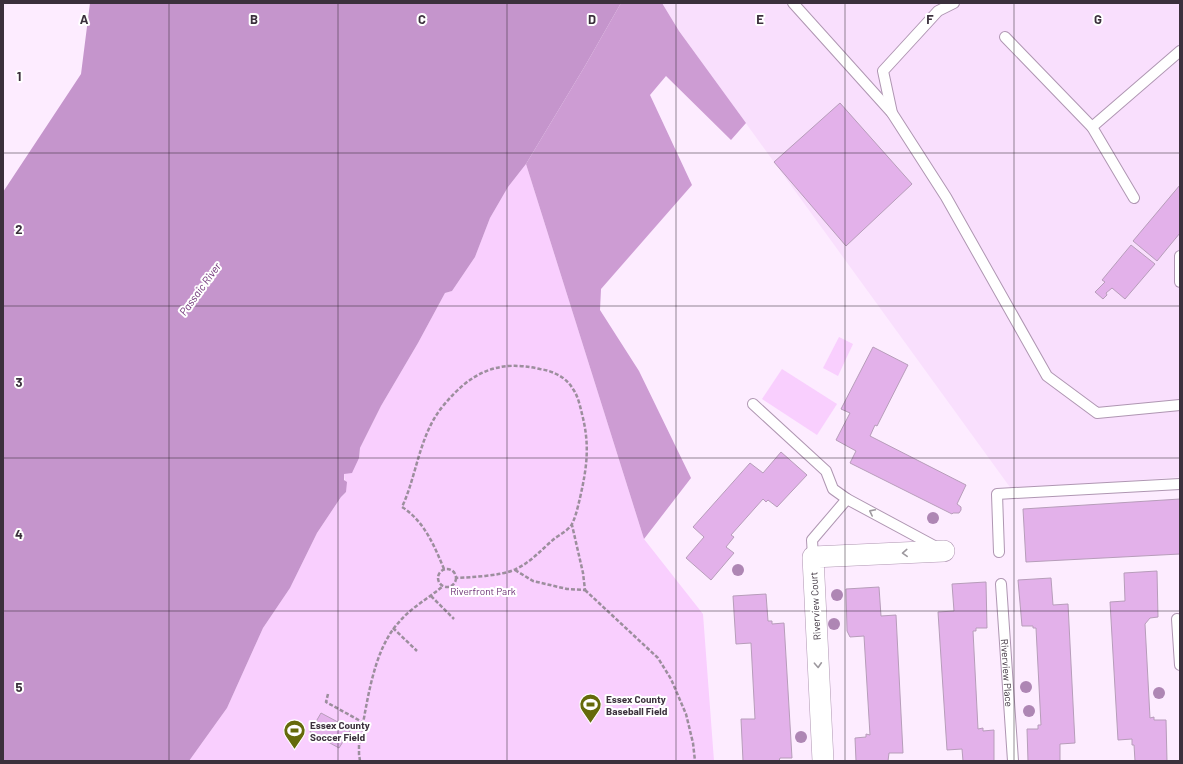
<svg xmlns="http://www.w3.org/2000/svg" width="1183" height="764" font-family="Barlow,sans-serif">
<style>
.built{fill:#f9dffd}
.green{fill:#f9cffe}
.forest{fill:#cd9cd3}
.water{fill:#c595cc}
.building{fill:#e3b1ea;stroke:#b79dba}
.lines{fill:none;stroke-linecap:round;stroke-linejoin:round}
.lane-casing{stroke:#af96b2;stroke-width:12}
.street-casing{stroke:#af96b2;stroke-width:22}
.path{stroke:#9c8e9d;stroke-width:2.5;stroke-dasharray:4 2;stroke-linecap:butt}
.lane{stroke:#fff;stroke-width:10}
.street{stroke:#fff;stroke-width:21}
.tree{fill:#ae86b4}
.oneway{stroke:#9d989e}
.grid{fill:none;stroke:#3b303c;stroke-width:1;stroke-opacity:0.55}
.labels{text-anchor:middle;stroke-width:4;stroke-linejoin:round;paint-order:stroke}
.park-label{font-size:10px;fill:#6e3376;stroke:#fff}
.street-label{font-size:10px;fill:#3b303c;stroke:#fff}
.poi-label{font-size:10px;font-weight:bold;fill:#3b303c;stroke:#fff;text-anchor:start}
.water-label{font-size:11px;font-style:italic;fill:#72377a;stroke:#fff}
.grid-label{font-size:13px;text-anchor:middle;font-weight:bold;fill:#3b303c;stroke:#fff;stroke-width:4;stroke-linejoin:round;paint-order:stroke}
</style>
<rect width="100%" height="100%" fill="#fdecff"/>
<polygon class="built" points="662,3 1180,3 1180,477 1012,490 679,31"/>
<g class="green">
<polygon points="526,164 644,539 703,614 714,761 189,761 227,708 263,628 290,588 317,533 341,497 346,492 344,474 359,458 360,448 381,406 418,343 445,293 452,291 475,257 490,218 508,187"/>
<polygon points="839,337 853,344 838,376 823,368"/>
<polygon points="782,369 837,404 817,435 762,399"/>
</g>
<polygon class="forest" points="621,3 662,3 679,31 746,123 731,140 666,76 650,95 692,185 601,289 600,310 639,371 691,478 644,539 526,164 585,66"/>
<polygon class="water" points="90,3 621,3 585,66 526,164 508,187 490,218 475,257 452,291 445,293 418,343 381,406 360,448 359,458 352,473 344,474 344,480 347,482 346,492 341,497 317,533 290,588 263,628 227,708 189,761 3,761 3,192 81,74"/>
<g class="building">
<polygon points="840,103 912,184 846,246 774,162"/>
<polygon points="1180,185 1180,233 1157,261 1133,241"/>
<polygon points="1131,245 1155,264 1125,299 1112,288 1106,293 1107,295 1103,299 1095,292 1105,282 1102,280"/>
<polygon points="873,347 908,365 877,426 875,425 870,436 966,485 957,504 961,507 961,510 959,513 953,513 952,514 850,463 856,451 836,440 850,413 841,409"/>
<polygon points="781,452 807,475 777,507 768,500 766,502 763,499 731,535 734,537 726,547 734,553 711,580 686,558 704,537 693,527 750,463 763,473"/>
<polygon points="1180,499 1180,554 1026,562 1023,509"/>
<polygon points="1157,571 1158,617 1150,618 1145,624 1150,718 1154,717 1154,720 1166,720 1167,761 1135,761 1134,745 1132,745 1132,739 1118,740 1110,602 1125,601 1124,573"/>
<polygon points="1051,578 1053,605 1068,604 1075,743 1060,744 1060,761 1028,761 1027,729 1038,729 1038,725 1041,725 1036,628 1033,628 1033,626 1022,626 1018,580"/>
<polygon points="986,582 987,628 976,628 976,631 973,631 978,729 983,728 983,731 994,730 994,761 963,761 962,749 947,750 938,612 954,611 952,584"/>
<polygon points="879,587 881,616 896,615 903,753 889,753 888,761 856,761 855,738 866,737 866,734 870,735 864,636 850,637 847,631 846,589"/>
<polygon points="766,594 768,621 772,621 772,624 784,623 792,758 780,758 779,761 743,761 741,719 755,719 751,643 736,644 733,596"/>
<polygon points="321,713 351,729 339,748 310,732"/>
</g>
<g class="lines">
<defs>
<g id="lane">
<polyline points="793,3 892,113"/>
<polyline points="954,3 938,11 883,71 892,113 946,197 1047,376 1097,413 1180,405"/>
<polyline points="1005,37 1092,127 1134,198"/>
<polyline points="1092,127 1180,51"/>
<polyline points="1180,256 1180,282"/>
<polyline points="753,404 826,471 833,489 847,499"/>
<polyline points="999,552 997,494 1180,484"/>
<polyline points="813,557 812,540 847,499 938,548"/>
<path id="s1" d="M 1001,584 L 1013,761"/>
<polyline points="1177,619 1180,665"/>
</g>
<polyline id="street" points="823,761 813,557 944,551"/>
</defs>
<use href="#lane" class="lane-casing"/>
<use href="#street" class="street-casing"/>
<g class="path">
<circle cx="447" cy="578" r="9"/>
<path d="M 444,569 C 434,545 424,521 402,507 C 417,475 419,435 443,406 C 470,373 497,359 540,369 C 553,371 566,377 573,389 C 578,396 580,406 582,414 C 590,445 587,467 580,498 C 578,506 576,516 572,524 C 569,530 559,535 554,539 C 541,550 531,562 516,569 C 502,576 472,577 456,578"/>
<polyline points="515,570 533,581 567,589 585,590 583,573 572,525"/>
<polyline points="585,590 658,658 671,679 686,714 693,743 695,761"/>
<polyline points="431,596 454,619"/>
<polyline points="393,628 417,651"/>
<polyline points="328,694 326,702 364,723"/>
<path d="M 360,761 L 359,754 L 359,745 C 367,706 372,650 400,621 C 412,607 429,598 443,586"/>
</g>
<use href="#lane" class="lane"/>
<use href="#street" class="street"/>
</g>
<g class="tree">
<circle cx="933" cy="518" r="6"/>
<circle cx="738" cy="570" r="6"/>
<circle cx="837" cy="595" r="6"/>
<circle cx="834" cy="624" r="6"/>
<circle cx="1026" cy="687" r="6"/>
<circle cx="1159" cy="693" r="6"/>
<circle cx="1029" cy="711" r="6"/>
<circle cx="801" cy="737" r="6"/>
</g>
<defs><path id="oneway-chevron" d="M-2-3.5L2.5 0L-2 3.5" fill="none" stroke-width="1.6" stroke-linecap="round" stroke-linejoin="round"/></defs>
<g class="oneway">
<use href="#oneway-chevron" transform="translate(872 512) rotate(-153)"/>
<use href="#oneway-chevron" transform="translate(905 553) rotate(177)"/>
<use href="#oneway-chevron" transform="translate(818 665) rotate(87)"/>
</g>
<path class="grid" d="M 169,3 L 169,761M 338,3 L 338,761M 507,3 L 507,761M 676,3 L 676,761M 845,3 L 845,761M 1014,3 L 1014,761M 3,153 L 1180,153M 3,306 L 1180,306M 3,458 L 1180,458M 3,611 L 1180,611"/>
<defs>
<symbol id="stadium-pin" viewBox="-11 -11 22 30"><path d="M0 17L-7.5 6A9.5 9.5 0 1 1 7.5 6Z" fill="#656a0b" stroke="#fff"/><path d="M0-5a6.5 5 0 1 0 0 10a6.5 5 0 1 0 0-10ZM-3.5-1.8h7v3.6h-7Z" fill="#fff"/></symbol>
</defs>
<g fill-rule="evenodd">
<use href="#stadium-pin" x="578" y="692" width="25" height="34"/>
<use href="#stadium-pin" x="282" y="718" width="25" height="34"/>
</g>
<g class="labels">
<g class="park-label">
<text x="483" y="595">Riverfront Park</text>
</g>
<g class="street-label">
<text transform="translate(815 606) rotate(-93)" y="4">Riverview Court</text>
<text dy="4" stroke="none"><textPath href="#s1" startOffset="89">Riverview Place</textPath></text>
</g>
<g class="poi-label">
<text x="606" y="703">Essex County<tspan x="606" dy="12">Baseball Field</tspan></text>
<text x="310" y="729">Essex County<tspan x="310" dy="12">Soccer Field</tspan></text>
</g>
<g class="water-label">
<text transform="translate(200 289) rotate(-54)" y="4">Passaic River</text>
</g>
</g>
<g class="grid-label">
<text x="84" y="24">A</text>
<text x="254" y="24">B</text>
<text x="422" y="24">C</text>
<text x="592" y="24">D</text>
<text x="760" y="24">E</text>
<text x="930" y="24">F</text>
<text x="1098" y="24">G</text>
<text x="19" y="81">1</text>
<text x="19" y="234">2</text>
<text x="19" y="387">3</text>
<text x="19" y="539">4</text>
<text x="19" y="692">5</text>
</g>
<rect width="1183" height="764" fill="none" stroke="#3b303c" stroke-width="8"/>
</svg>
